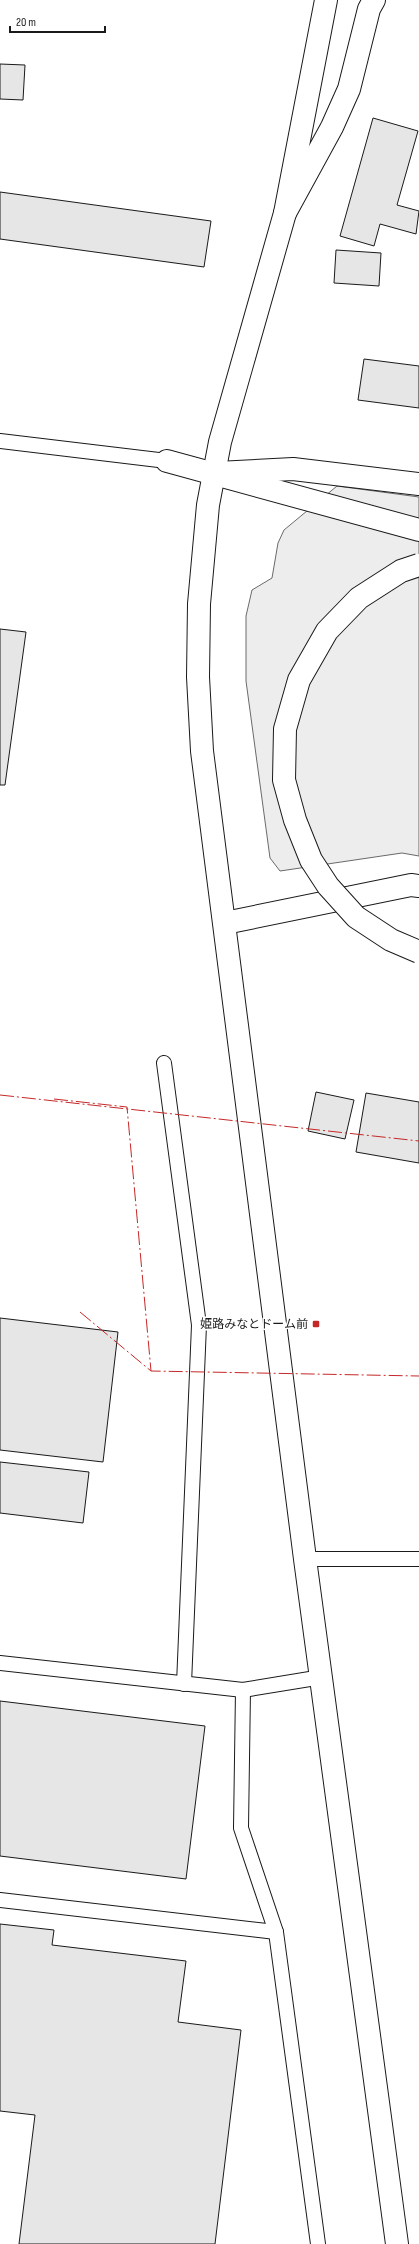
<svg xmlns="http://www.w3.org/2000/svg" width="419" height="2244" font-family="'Sofia Sans Condensed','Noto Sans JP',sans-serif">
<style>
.built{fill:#ededed;stroke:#6a6a6a}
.building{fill:#e6e6e6;stroke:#1a1a1a}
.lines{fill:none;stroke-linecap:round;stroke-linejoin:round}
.service-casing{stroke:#1a1a1a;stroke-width:16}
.minor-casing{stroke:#1a1a1a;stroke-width:24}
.tertiary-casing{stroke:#1a1a1a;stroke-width:24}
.trunk-casing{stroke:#1a1a1a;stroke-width:24}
.service{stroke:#fff;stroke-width:14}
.minor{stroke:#fff;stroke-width:22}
.tertiary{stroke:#fff;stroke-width:22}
.trunk{stroke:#fff;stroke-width:22}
.tertiary-bridge-casing{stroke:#1a1a1a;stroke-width:24;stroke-linecap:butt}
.tertiary-bridge{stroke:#fff;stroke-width:22}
.power{stroke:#c62828;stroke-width:1;stroke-dasharray:14 3 2 3;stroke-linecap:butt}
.poi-dot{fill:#c62828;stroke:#fff;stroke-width:1.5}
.labels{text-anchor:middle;stroke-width:3;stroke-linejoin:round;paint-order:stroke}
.poi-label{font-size:12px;fill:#1a1a1a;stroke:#fff;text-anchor:end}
</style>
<rect width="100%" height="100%" fill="#fff"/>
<polygon class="built" points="337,486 419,497 419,856 402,853 280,871 270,858 246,681 246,616 252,590 272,578 278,543 284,530"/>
<g class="building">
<polygon points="0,64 25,65 23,100 0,99"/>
<polygon points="373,118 418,131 397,205 419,211 416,234 380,224 374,246 340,236"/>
<polygon points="0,192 211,221 204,267 0,239"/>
<polygon points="336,250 381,253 379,286 334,283"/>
<polygon points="364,359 419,366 419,408 358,400"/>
<polygon points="0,629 26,632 5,785 0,785"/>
<polygon points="316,1092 354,1100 345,1139 308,1131"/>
<polygon points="366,1093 419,1102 419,1163 356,1152"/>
<polygon points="0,1318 118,1332 103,1462 0,1450"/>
<polygon points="0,1462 89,1472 83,1523 0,1513"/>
<polygon points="0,1701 205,1726 186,1879 0,1856"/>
<polygon points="0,1924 54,1930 52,1945 186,1961 178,2022 241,2030 215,2244 19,2244 35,2115 0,2111"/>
</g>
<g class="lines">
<defs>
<g id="service">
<polyline points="0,441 167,461"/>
<polyline points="164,1063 199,1325 184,1684"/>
<polyline points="305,1559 419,1559"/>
<polyline points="0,1663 243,1690 322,1677"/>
<polyline points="243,1690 241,1828 276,1932 318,2244"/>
<polyline points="0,1900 276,1932"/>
</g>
<polyline id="minor" points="217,473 293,469 419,484"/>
<g id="tertiary">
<polyline points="326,0 285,213 220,442 208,505 199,604 198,677 202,751 305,1559 397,2244"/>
<polyline points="167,461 419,530"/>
<polyline points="225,923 411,885 419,886"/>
</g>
<polyline id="trunk" points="285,213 332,127 349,89 369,9 374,0"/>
</defs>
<use href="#service" class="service-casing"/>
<use href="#minor" class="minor-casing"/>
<use href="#tertiary" class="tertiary-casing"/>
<use href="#trunk" class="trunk-casing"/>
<use href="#service" class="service"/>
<use href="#minor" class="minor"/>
<use href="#tertiary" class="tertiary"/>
<use href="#trunk" class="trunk"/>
<defs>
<polyline id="tertiary-bridge" points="419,565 401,571 359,598 327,631 299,680 285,729 284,780 295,820 311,860 328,886 356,917 391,940 419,952"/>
</defs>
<use href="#tertiary-bridge" class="tertiary-bridge-casing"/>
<use href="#tertiary-bridge" class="tertiary-bridge"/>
<g class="power">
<polyline points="0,1095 419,1141"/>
<polyline points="54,1099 127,1107 151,1371"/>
<polyline points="80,1312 151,1371 419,1376"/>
</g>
</g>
<rect class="poi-dot" x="312" y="1320" width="8" height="8" rx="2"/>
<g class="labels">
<g class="poi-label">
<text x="308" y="1328">姫路みなとドーム前</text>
</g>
</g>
<path d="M10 26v6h95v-6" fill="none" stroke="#1a1a1a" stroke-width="2"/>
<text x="16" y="26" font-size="12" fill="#1a1a1a" stroke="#ffffff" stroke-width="3" paint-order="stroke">20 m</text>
</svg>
